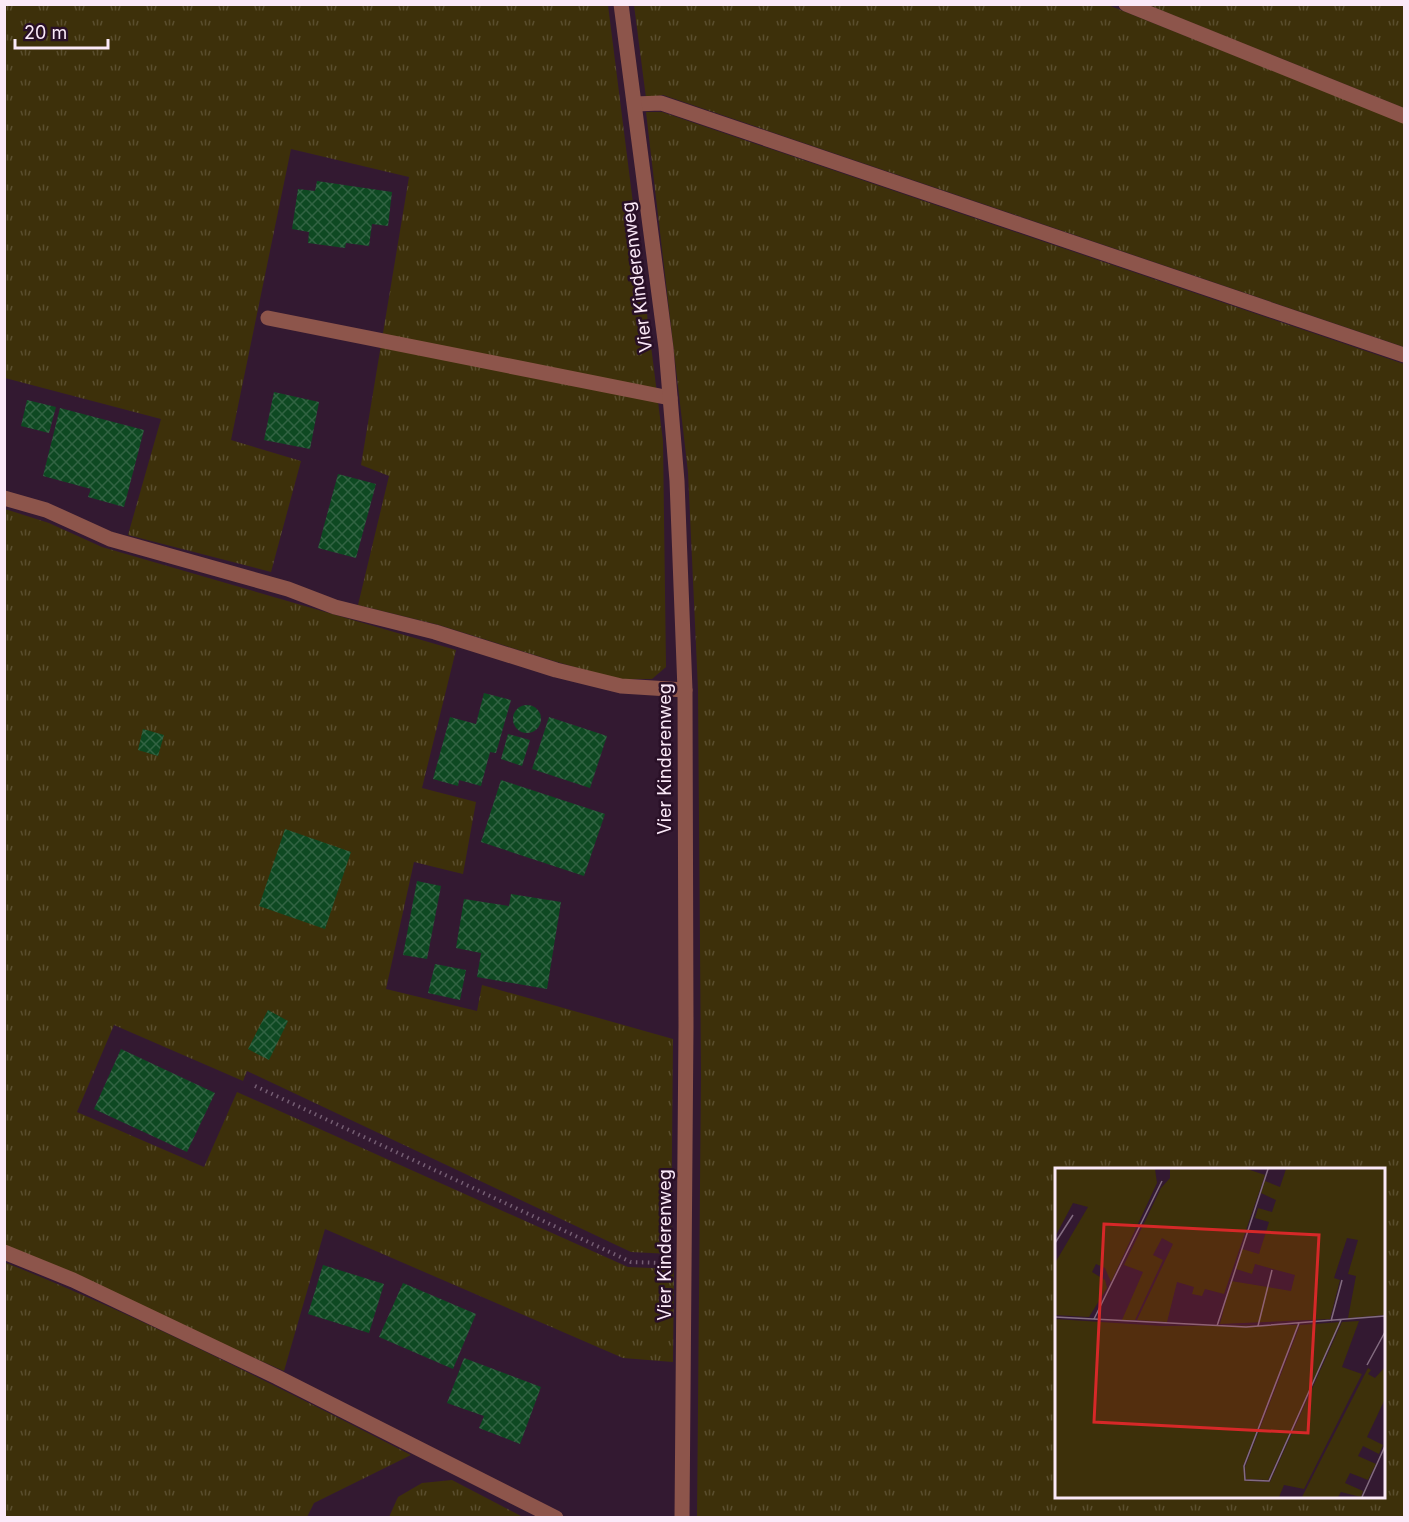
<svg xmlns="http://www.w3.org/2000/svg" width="1409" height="1522" font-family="Inter,sans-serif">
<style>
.grass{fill:url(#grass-tufts);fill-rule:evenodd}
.building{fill:url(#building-cross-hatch)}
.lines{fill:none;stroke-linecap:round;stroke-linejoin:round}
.path{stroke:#755e73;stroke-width:4;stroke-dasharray:1.5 4.5;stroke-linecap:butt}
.lane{stroke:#8d554b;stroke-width:15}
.street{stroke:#8d554b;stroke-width:15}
.labels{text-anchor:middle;stroke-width:5;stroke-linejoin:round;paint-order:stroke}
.street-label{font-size:18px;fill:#fbe9f8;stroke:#291027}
.inset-road{fill:none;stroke:#836c81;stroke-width:1.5}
.view{fill:#d62828;fill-opacity:0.15;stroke:#d62828;stroke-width:3}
.inset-edge{fill:none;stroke:#fbe9f8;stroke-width:3}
</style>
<defs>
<pattern id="grass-tufts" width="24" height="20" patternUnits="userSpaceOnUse" patternTransform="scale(1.5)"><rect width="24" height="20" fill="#3d300a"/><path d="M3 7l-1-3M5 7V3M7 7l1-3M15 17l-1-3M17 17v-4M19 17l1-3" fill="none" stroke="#5a4e2e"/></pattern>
<pattern id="building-cross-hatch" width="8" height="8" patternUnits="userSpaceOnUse" patternTransform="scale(1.5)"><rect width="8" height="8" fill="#0e4922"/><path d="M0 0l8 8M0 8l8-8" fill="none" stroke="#326343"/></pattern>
</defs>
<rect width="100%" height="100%" fill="#331931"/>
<g class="grass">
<polygon points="4,5 608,5 663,441 666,667 652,679 617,679 557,662 439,625 358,605 389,476 361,465 409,177 291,149 231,440 301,461 271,572 128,535 161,419 5,378"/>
<polygon points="634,5 1108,5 1404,123 1404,347 663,95 646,98"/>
<polygon points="1148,5 1404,5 1404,108"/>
<path d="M 646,112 L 662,112 L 1404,364 L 1404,1517 L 697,1517 L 701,1075 L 698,689 L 688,472 ZM 1056,1170 L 1384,1170 L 1384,1496 L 1056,1496 Z"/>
<polygon points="5,509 49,523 102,547 456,650 422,788 476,802 463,874 414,862 386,989 477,1011 482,985 673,1039 671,1254 631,1252 247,1071 243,1081 114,1025 77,1112 204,1167 237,1092 628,1267 674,1269 673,1362 623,1358 325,1229 284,1371 5,1250"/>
<path d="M 4,1262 C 144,1318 278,1387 411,1455 L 314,1503 L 307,1517 L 5,1517 Z"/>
<polygon points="452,1480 523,1517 389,1517 398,1497 422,1483"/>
</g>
<g class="building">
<polygon points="317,181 392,192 388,226 372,224 369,246 346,243 345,248 308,243 309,232 292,229 298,189 315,191"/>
<polygon points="274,392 319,402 310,449 264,440"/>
<polygon points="27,400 56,407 49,433 21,426"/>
<polygon points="60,408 144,430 124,507 88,497 91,489 43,476"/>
<polygon points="338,474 376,484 356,558 318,548"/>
<polygon points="484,693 511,700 496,753 490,752 481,786 459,780 458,786 433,779 450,717 476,724"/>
<circle cx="527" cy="719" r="14"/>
<polygon points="549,717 607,736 590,788 532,769"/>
<polygon points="143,729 164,735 158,756 138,750"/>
<polygon points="508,734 530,740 522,766 501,759"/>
<polygon points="501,780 605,814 584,876 481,842"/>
<polygon points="285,829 351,852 325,929 259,906"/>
<polygon points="417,881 441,886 427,959 403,955"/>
<polygon points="511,894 561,902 547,989 477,977 481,953 456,948 464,899 509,906"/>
<polygon points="435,964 466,970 460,1000 428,993"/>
<polygon points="268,1010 288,1021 269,1060 248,1049"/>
<polygon points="121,1049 215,1093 187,1152 94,1109"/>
<polygon points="323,1265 384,1284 369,1333 308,1314"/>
<polygon points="403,1283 476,1314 453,1369 379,1337"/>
<polygon points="464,1358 541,1387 520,1444 479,1428 484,1416 447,1403"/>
</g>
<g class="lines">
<polyline class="path" points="255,1086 631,1262 662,1263"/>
<g class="lane">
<polyline points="1126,4 1404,116"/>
<polyline points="635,104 661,103 1404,355"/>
<polyline points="268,318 670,398"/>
<polyline points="4,498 46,510 110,539 288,589 335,607 435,632 556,670 621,686 685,690"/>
<polyline points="4,1252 73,1280 277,1377 556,1518"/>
</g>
<polyline class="street" points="621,4 666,348 677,481 685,690 686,1026 682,1518"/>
</g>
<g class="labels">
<g class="street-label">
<text transform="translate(637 277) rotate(-97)" y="6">Vier Kinderenweg</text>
<text transform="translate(665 759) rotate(-90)" y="6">Vier Kinderenweg</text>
<text transform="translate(665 1245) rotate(-90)" y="6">Vier Kinderenweg</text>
</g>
</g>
<g transform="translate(1055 1168)">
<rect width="330" height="330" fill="#331931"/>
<path d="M 0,1 L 100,1 L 102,15 L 56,114 L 50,100 L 41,96 L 37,104 L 50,112 L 52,120 L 34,149 L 0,147 L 0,95 L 33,39 L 18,35 L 0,69 ZM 115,1 L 192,1 L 210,7 L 169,126 L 150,121 L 147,128 L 137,126 L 139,119 L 122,114 L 112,154 L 82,152 L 118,76 L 107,70 L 98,87 L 108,92 L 80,152 L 67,152 L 88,104 L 69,97 L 106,20 L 115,10 ZM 231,1 L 330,1 L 330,147 L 293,150 L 301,108 L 293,106 L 303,72 L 292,70 L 279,110 L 285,112 L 275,151 L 165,156 L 176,113 L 236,123 L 240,107 L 200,96 L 197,106 L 181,101 L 187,81 L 204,86 L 214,54 L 200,50 L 203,40 L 217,44 L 221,32 L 206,25 L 210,13 L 225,19 ZM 0,151 L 107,158 L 243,157 L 188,298 L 190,313 L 215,314 L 287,154 L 304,153 L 287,199 L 307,206 L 249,321 L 229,317 L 224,329 L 0,329 ZM 286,154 L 213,312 L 191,311 L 190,299 L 245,157 ZM 330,199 L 330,231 L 312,269 L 328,277 L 324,286 L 308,278 L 303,288 L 321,296 L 313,312 L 295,305 L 290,315 L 308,323 L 306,329 L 286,324 L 283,329 L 247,329 L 313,200 L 316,202 L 313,206 L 320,210 Z" fill="#3d300a"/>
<path class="inset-road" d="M 0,75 L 18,47M 0,149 L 191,159 L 330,148M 39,151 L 107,13M 276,153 L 287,112M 244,155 L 189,298 L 190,312 L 214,313 L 286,152M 162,158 L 213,1M 203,158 L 217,102M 312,197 L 330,164M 307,329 L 330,278"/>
<path class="view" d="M 49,56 L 264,67 L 253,265 L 39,254 Z"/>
<rect width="330" height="330" class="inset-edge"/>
</g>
<rect width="1409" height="1522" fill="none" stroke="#fbe9f8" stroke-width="12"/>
<path d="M15 39v9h93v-9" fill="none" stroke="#fbe9f8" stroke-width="3"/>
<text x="24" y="39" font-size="18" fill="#fbe9f8" stroke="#291027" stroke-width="4.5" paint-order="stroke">20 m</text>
</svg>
